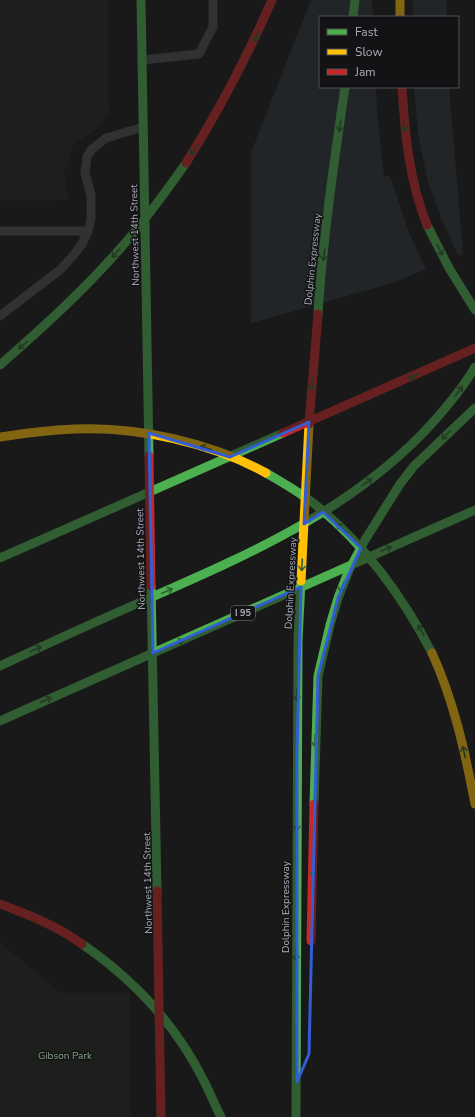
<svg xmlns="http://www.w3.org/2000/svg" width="475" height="1117" font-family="'Nunito Sans',sans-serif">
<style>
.green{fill:#1f2620}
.water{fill:#2d343b}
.pier{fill:#191919}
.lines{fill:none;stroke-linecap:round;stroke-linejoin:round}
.lane{stroke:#4d4e52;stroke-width:9}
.fast{stroke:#4caf50;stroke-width:9}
.slow{stroke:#ffc107;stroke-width:9}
.jam{stroke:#c62828;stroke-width:9}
.oneway{stroke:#306132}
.marked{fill:none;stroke:#325dd4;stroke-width:3;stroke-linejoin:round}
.labels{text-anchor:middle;stroke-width:3;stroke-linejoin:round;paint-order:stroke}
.shield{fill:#131315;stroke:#7d8088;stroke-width:1}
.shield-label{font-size:9px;font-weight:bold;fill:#abafba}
.street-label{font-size:10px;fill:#abafba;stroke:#131315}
.park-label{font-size:10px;fill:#83a485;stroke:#131315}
</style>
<rect width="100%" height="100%" fill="#191919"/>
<g class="green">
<polygon points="0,0 108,0 109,112 101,126 74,144 64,174 69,200 0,201"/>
<polygon points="0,942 60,993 130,993 131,1117 0,1117"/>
</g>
<polygon class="water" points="311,0 446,0 447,17 320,17 320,87 449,87 463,254 392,283 251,323 251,153"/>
<g class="pier">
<polygon points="372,0 413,0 413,17 373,17"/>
<polygon points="376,87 414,87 418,133 428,182 442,220 459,257 427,271 408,231 390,176 384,176 377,113"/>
</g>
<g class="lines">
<g class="lane">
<polyline points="142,60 199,54 213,27 213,0"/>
<polyline points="0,231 88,231"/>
<polyline points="0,316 61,269 72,257 82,244 88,231 91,219 91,195 85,173 87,157 91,150 106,138 143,127"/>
</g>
<g class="fast">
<polyline points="141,0 149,456"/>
<polyline points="353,17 355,0"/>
<polyline points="427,225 449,268 475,310"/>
<path d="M 318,314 C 323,238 334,162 345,87"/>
<path d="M 0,365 C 41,329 82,292 119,250 C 143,223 165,193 186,163"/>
<path d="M 266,473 C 283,483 301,493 317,506 C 366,546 403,597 432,653"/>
<polyline points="0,558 283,433"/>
<polyline points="151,586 157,891"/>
<path d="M 0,666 C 47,644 95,622 143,601 C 248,555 357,508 435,420 C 450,403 464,386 475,367"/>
<polyline points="0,721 475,510"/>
<polyline points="314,804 318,676 330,625 338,598 349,570 365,540 400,484 414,466 475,408"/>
<path d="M 82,944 C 133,979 176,1025 204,1081 C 210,1093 215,1105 221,1117"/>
<polyline points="296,1117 298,640 301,581"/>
</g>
<g class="slow">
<polyline points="400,0 400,17"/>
<path d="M 0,437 C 25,433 50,430 75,429 C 137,426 212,443 266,473"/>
<polyline points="301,581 309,424"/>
<path d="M 432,653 C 454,701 465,752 475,804"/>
</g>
<g class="jam">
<path d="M 402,87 C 405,135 409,180 427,225"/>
<path d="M 186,163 C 219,111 247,57 272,0"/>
<polyline points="309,424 318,314"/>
<polyline points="283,433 475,348"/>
<polyline points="149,456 151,586"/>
<polyline points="157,891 161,1117"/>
<path d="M 0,904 C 29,915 57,926 82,944"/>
<polyline points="311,941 314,804"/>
</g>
</g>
<defs><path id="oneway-shaft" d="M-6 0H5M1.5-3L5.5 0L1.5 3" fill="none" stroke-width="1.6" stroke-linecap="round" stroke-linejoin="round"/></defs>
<g class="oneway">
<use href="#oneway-shaft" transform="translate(257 36) rotate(115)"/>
<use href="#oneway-shaft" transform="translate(340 126) rotate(98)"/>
<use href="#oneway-shaft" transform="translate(404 126) rotate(83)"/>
<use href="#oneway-shaft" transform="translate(194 150) rotate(125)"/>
<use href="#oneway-shaft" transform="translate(440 250) rotate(64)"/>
<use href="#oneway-shaft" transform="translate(116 253) rotate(132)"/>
<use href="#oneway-shaft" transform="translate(324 255) rotate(97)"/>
<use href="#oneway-shaft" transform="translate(23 345) rotate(140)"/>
<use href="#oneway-shaft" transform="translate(414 376) rotate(156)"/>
<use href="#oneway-shaft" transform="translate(312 384) rotate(95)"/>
<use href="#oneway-shaft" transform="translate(459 391) rotate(-53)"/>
<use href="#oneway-shaft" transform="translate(446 435) rotate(135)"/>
<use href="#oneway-shaft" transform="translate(206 448) rotate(-162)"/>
<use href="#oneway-shaft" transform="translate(367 482) rotate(-37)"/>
<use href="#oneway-shaft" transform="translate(341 528) rotate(-136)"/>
<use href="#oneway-shaft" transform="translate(386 549) rotate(-24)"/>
<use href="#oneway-shaft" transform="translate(302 565) rotate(93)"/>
<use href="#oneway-shaft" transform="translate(342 587) rotate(112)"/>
<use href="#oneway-shaft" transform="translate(167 591) rotate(-24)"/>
<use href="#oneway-shaft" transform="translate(421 630) rotate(-118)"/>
<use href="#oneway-shaft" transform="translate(178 642) rotate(-24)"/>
<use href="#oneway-shaft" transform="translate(36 649) rotate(-24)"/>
<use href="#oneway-shaft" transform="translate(297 695) rotate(91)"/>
<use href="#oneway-shaft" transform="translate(46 700) rotate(-24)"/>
<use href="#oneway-shaft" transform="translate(315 741) rotate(91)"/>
<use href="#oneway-shaft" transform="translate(464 752) rotate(-103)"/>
<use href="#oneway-shaft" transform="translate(297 825) rotate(90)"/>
<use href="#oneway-shaft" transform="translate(313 871) rotate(91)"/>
<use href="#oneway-shaft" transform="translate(296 955) rotate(90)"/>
</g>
<path d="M0 0H475V1117H0ZM 309,422 L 304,524 L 323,512 L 361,548 L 338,598 L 318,676 L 309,1054 L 297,1082 L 297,753 L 301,587 L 153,653 L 149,433 L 230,457 Z" fill="#191919" fill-opacity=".55" fill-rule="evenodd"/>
<path class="marked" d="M 309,422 L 304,524 L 323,512 L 361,548 L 338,598 L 318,676 L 309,1054 L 297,1082 L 297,753 L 301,587 L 153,653 L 149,433 L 230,457 Z"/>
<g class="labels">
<rect class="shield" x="231" y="606" width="24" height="14" rx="3"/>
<g class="shield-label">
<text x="243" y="616">I 95</text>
</g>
<g class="street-label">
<text transform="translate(134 235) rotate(-91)" y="4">Northwest 14th Street</text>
<text transform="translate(312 259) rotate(-84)" y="4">Dolphin Expressway</text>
<text transform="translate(140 559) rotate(-91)" y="4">Northwest 14th Street</text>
<text transform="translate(290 583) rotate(-87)" y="4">Dolphin Expressway</text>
<text transform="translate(147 883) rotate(-91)" y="4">Northwest 14th Street</text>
<text transform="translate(285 907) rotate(-90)" y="4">Dolphin Expressway</text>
</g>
<g class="park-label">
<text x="65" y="1059">Gibson Park</text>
</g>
</g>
<rect x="319" y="16" width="140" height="72" fill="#131315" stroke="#505157"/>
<rect x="327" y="29" width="20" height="6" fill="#4caf50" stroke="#505157"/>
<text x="355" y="36" font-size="12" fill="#abafba">Fast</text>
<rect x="327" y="49" width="20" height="6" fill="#ffc107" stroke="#505157"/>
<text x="355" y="56" font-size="12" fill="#abafba">Slow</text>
<rect x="327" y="69" width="20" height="6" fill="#c62828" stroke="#505157"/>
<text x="355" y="76" font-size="12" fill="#abafba">Jam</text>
</svg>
